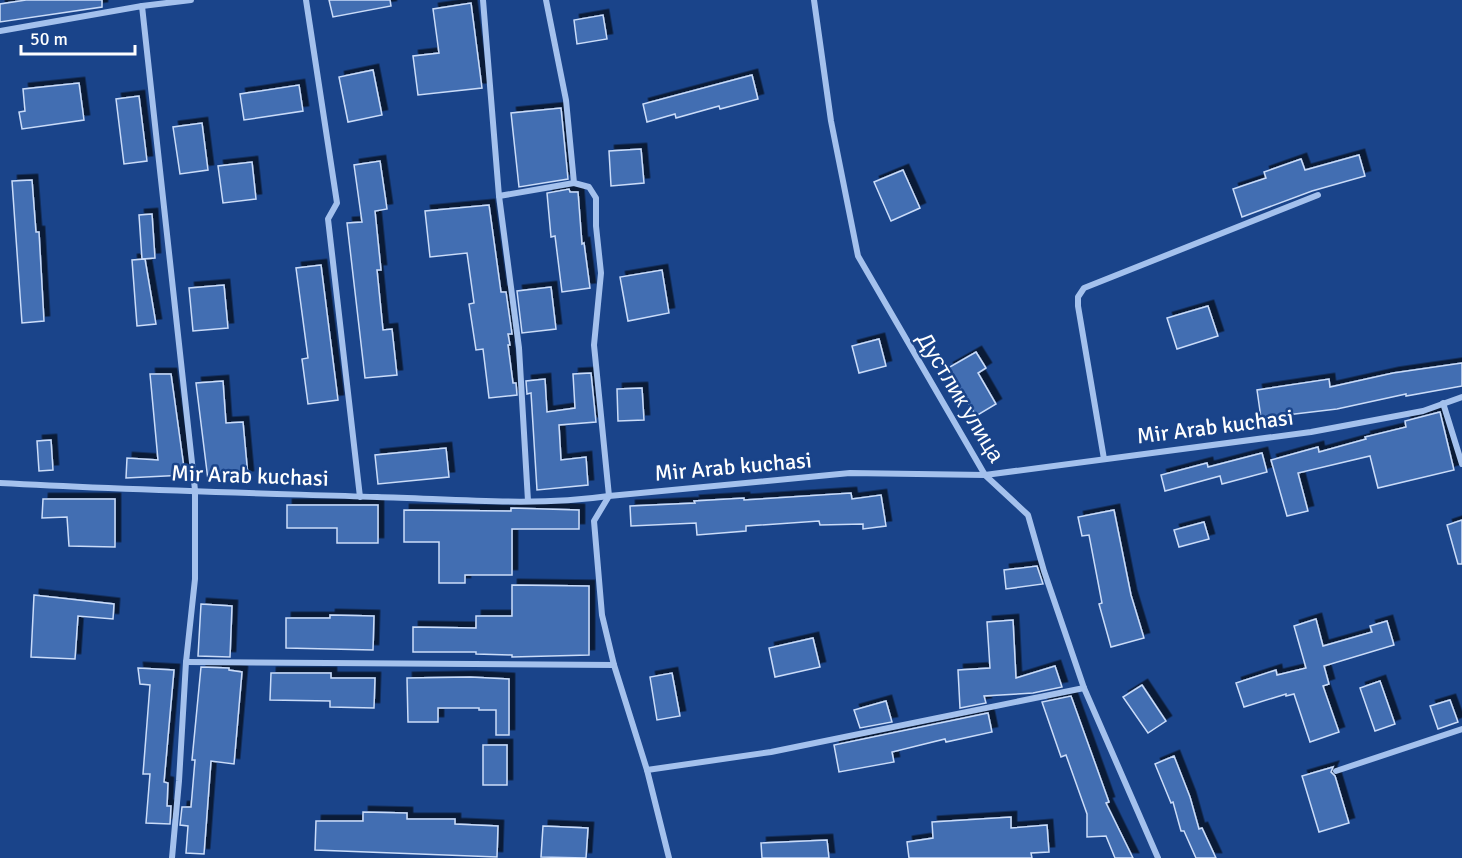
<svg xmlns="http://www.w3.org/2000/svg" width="1462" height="858" font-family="Signika,sans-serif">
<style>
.building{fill:#436eb2;stroke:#cadcf9;stroke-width:1.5;filter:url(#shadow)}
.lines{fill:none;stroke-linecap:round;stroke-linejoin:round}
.street{stroke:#a4c1ed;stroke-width:6}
.labels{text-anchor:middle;stroke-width:5;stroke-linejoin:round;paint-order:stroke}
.street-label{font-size:22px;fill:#fff;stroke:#1a448a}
</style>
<defs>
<filter id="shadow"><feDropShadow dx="5.5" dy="-5.5" stdDeviation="0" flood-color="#0009"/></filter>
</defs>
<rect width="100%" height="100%" fill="#1a448a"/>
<g class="building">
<polygon points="26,0 102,0 102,7 0,22 0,4"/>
<polygon points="329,0 390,0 391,6 333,17"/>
<polygon points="471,3 482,88 418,95 413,56 439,53 433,9"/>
<polygon points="603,15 607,39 577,44 574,20"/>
<polygon points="373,70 382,115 348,122 339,77"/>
<polygon points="752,75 758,99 720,109 719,106 676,118 675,114 647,122 643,104"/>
<polygon points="79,83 84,120 22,129 19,112 25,111 23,89"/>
<polygon points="299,85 303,111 244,120 240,94"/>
<polygon points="139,96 147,161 124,164 116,99"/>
<polygon points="561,108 568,179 519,187 511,113"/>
<polygon points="202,123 208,170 180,174 173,127"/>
<polygon points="641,149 644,183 611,186 609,151"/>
<polygon points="1359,155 1365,176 1312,191 1242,217 1233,189 1266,178 1264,172 1301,159 1305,170"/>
<polygon points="380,161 387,209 375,211 381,270 377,270 383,330 392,329 397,375 365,378 347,223 362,222 354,165"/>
<polygon points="252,162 256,199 223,203 218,166"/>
<polygon points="903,170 920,208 891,221 874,182"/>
<polygon points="32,180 36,232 39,232 44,321 22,323 12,181"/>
<polygon points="569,189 570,192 578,192 582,244 584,243 590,288 562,292 555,236 551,237 547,193"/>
<polygon points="489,205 501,292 506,292 512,334 508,334 510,345 508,345 513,383 516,383 517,395 489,398 483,349 476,350 469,304 474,303 467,253 430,257 425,211"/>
<polygon points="152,214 155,258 142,259 139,215"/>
<polygon points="145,259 156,324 137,326 132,260"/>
<polygon points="321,265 338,400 308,404 302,359 308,358 296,268"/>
<polygon points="662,270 669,313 628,321 620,277"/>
<polygon points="224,285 228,328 193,331 189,288"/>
<polygon points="551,287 556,329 522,333 517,291"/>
<polygon points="1208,306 1218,336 1177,349 1167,318"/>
<polygon points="879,339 886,366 859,373 852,346"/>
<polygon points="976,352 986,368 978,373 996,404 976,416 948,368"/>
<polygon points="1462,363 1462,386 1406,396 1406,394 1337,409 1261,418 1257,390 1329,379 1330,387 1393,373"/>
<polygon points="591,373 596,422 559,425 561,460 586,457 588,485 537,490 531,393 527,394 526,381 545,379 547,412 575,408 573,374"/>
<polygon points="150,374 171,374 185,475 126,478 127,458 158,460"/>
<polygon points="223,381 226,423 243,422 248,476 208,480 196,383"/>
<polygon points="642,388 644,420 618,421 617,389"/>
<polygon points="1440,412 1454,470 1378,488 1370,456 1298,473 1308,511 1287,516 1271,460 1318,447 1319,452 1366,439 1365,437 1406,427 1405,421"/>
<polygon points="51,440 53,470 39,471 37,441"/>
<polygon points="446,448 449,477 378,484 375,455"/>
<polygon points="1262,453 1267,472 1222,484 1220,476 1165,491 1161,475 1207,463 1208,467"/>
<polygon points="851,493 852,499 881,495 886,526 863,529 863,524 820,525 819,521 746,526 746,531 697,535 696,523 631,526 630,506 695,503 694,501 744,498 744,500"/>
<polygon points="43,499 115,499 115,547 69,546 67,517 42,518"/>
<polygon points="287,505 378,505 378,543 337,543 337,528 287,528"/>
<polygon points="511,508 579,510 579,529 512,529 512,575 465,575 465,583 439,583 439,542 404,542 404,510 511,511"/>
<polygon points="1114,510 1131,595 1144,638 1111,647 1099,604 1102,603 1089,535 1082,536 1078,517"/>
<polygon points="1462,520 1462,564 1458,564 1447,525"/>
<polygon points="1204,522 1209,539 1179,547 1174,530"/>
<polygon points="1037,566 1043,584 1006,589 1004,570"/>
<polygon points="512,585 589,586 589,655 512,657 512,655 476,654 476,652 413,652 413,627 476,628 476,616 512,616"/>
<polygon points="34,595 114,604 113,619 78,616 75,659 31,657"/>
<polygon points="201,604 232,606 230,657 198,656"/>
<polygon points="330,615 374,616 373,650 286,648 286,618 330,618"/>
<polygon points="1316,619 1323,646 1372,632 1370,626 1387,621 1394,645 1324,666 1329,684 1323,686 1339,732 1310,742 1294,694 1286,696 1286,694 1244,707 1236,683 1276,670 1277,675 1306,668 1294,626"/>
<polygon points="1013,620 1016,678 1055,666 1062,687 1033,693 984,696 986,703 960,708 958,670 990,668 987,622"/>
<polygon points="813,638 820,667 775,677 769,648"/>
<polygon points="201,667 229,668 229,670 242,672 234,764 211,761 204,854 186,853 188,826 180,825 182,807 191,807 195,760 192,760"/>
<polygon points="138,668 174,670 164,782 168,783 167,806 171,806 170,824 146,823 150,774 143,774 150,685 140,684"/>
<polygon points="271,673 331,673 331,678 375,678 374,708 330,707 330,701 270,700"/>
<polygon points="672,673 680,716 657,720 650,677"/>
<polygon points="470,677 509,679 509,735 496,735 496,710 479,710 479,708 438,708 438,722 408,722 407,678"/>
<polygon points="1380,681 1395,724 1375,731 1360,688"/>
<polygon points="1142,685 1166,721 1148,733 1123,697"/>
<polygon points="1071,696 1109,802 1106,803 1133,858 1115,858 1106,836 1087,837 1087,814 1066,755 1061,757 1042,702"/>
<polygon points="1450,700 1458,722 1438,729 1430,706"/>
<polygon points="886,701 892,722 860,728 854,710"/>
<polygon points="988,713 992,732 946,742 945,739 892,752 894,762 839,772 834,745"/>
<rect x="483" y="745" width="24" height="40"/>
<polygon points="1174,756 1190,797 1199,829 1202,828 1216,858 1196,858 1184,831 1181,831 1173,802 1171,803 1155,764"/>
<polygon points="1333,767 1331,772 1335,776 1349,823 1319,832 1302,776"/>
<polygon points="363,812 407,813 407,819 455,819 455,824 498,826 497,857 315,850 316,821 363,821"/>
<polygon points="1011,817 1011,828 1047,825 1049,852 1031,853 1032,858 909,858 907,842 933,838 932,822"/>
<polygon points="543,826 588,828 586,858 541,857"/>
<polygon points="827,840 829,858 762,858 761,843"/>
</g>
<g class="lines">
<g class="street">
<polyline points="306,0 337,203 328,219 360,497"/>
<polyline points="483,0 499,196 519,348 528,501"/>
<polyline points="546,0 566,100 574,183 589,187 596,198 596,226 601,273 594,345 609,496 594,521 602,615 614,665 647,770 669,858"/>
<polyline points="814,0 831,121 858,256 985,475 1028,515 1044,571 1084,688 1158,858"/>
<polyline points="142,6 191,0"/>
<polyline points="0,31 142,6 195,490 195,579 186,662 179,781 172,858"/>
<polyline points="499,196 574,183"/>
<polyline points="1443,403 1462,464"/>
<polyline points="1104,459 1078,306 1078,297 1084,288 1318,195"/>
<path d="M 0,483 C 126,490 252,493 377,497 C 454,499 533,507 609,496 L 850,473 L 985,475 L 1311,432 L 1423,411 L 1462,397"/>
<polyline points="186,662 614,665"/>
<polyline points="647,770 771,752 1084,688"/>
<polyline points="1336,771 1462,729"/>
</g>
</g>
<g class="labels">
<g class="street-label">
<text transform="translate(961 397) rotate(59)" y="8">Дустлик улица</text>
<text transform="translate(1215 426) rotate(-7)" y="8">Mir Arab kuchasi</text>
<text transform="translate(733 466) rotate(-5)" y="8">Mir Arab kuchasi</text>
<text transform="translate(250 475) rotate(2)" y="8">Mir Arab kuchasi</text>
</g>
</g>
<path d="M21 45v9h114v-9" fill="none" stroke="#ffffff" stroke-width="3"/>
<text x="30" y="45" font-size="18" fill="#ffffff" stroke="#1a448a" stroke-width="4.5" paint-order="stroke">50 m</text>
</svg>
